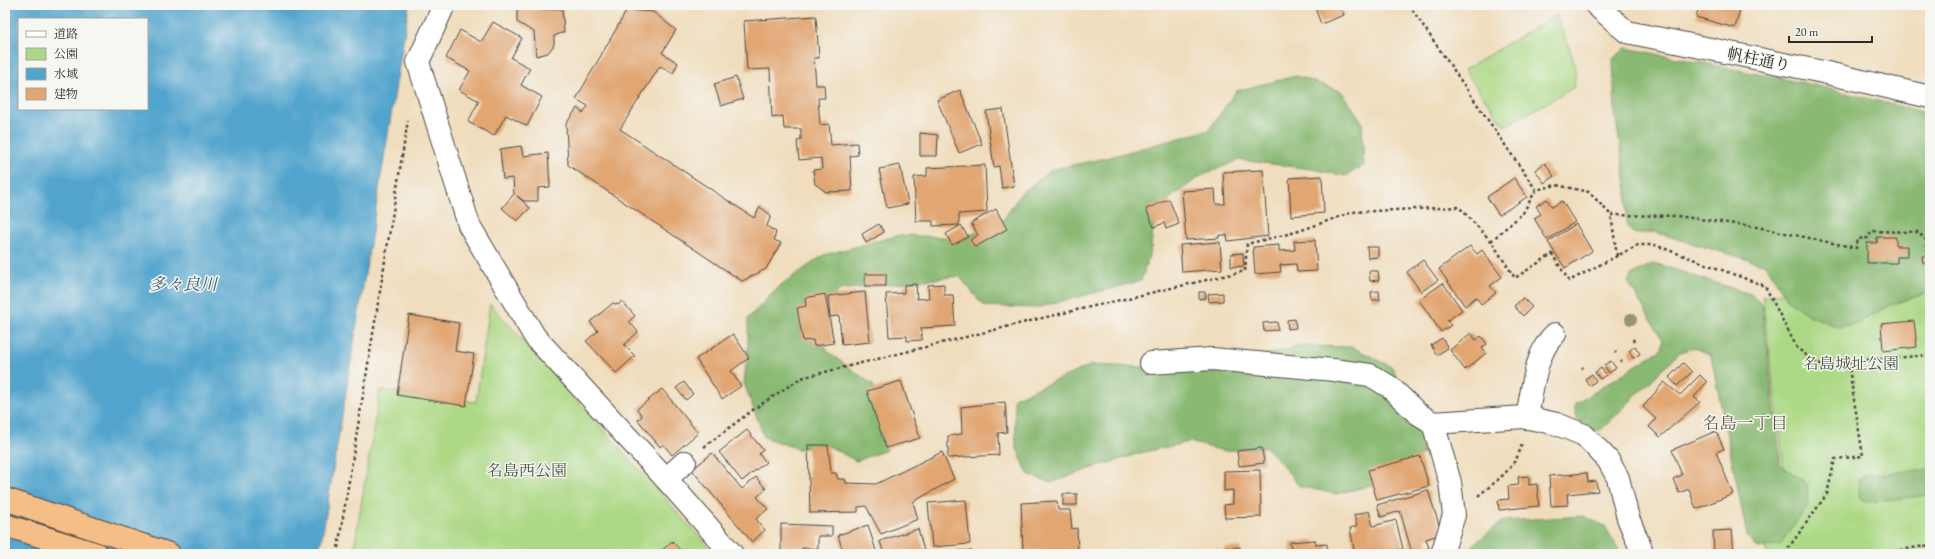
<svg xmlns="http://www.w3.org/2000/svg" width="1935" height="559" font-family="'EB Garamond','Noto Serif JP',serif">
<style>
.green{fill:#add986;stroke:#6c8258}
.forest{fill:#8ab973;stroke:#5a724f}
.water{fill:#53a4cd;stroke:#3f687c;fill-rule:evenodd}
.building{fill:#e1a672}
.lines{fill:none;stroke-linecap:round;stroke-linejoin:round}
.street-casing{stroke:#494641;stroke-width:24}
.highway-casing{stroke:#494641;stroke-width:24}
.path{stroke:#494641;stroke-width:2.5;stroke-dasharray:3 3;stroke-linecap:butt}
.street{stroke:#fff;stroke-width:22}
.highway{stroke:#f6be87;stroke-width:22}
.tree{fill:#969379}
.labels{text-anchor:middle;stroke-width:3;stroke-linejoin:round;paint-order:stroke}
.street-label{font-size:16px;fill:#2b2b2b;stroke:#f6f6f2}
.park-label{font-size:16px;fill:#4c5642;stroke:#f6f6f2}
.water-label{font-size:17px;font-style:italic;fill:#3b5b6c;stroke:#f6f6f2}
.neighbourhood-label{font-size:17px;fill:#6b5644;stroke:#f6f6f2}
</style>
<rect width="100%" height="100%" fill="#f6f6f2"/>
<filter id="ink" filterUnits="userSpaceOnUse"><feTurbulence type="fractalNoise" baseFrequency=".025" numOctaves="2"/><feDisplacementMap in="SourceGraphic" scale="8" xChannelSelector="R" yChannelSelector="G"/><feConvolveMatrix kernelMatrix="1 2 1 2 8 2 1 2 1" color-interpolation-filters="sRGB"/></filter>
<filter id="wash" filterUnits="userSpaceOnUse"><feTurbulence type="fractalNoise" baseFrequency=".012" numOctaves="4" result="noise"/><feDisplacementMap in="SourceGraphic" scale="16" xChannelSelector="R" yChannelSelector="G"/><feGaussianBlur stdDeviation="0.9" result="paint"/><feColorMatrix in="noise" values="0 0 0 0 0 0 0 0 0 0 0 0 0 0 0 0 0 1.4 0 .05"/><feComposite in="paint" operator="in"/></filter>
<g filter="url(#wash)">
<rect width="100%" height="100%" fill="#f0ddbd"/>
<g class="green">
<path d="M 1556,15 C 1564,37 1581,65 1573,88 L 1505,126 L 1464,70 Z"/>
<polygon points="1930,271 1930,554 1767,554 1766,546 1784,467 1762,296"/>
<polygon points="490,304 715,554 353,554 380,390 476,402"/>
</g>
<g class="forest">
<polygon points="1626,48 1814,85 1930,114 1930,295 1924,294 1893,304 1856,324 1838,327 1808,315 1788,300 1766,265 1654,232 1635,234 1627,226 1627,191 1615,114 1613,59"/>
<polygon points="1296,76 1341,91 1362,122 1364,165 1346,176 1312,169 1239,160 1199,177 1155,209 1151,248 1141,281 1035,308 984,306 959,276 839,290 813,319 828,352 873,385 880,405 887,450 856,461 825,444 798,449 764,437 744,383 748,346 748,318 782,284 824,255 900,235 962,238 1001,223 1022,192 1053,169 1106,158 1209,130 1236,91"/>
<polygon points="1654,263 1753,295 1762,306 1781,465 1807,484 1808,506 1780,545 1757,548 1747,535 1711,356 1695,348 1680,352 1601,430 1593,430 1577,419 1574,405 1662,349 1663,340 1628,282 1631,275"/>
<polygon points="1301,346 1352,347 1392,367 1422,430 1423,453 1402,477 1377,484 1336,494 1299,486 1281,463 1265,447 1224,451 1189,442 1140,453 1089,469 1051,483 1028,474 1016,446 1014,398 1092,365 1206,370"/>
<polygon points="1930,469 1930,495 1868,502 1860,498 1858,480 1865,475"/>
<polygon points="1583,516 1605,526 1621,554 1466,554 1467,550 1503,521"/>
</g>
<path class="water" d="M 5,5 L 409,5 L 323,532 L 318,554 L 5,554 ZM 19,19 L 147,19 L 147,109 L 19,109 Z"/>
<g id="blocks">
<g class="building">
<polygon points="1314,5 1340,5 1344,15 1321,24"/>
<polygon points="1699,5 1741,5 1735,28 1696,17"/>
<polygon points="1915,5 1930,5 1930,8 1915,6"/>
<polygon points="517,8 541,10 562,8 564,32 554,36 554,45 548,53 536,56 534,32 517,22"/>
<polygon points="627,10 653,12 676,30 662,53 678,63 673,73 660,66 620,129 754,218 760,207 771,215 767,226 776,232 774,240 781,243 766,269 742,281 568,165 566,124 577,108 583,113 588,106 576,99"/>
<polygon points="816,16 819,58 814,58 816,85 824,85 825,98 818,98 820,125 829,124 831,145 857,143 858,155 850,156 852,191 826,192 815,184 813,170 822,169 821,158 799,160 797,141 801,140 801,129 784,129 783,116 772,118 770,69 747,70 744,21"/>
<polygon points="493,22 522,38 511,58 530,68 521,85 542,97 527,126 506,115 494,136 468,122 479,101 459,90 470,71 446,58 460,30 481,42"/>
<polygon points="736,77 743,99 721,106 714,84"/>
<polygon points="960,90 982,144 959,153 937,100"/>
<polygon points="1003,109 1014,186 1002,188 999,166 994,167 986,111"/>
<polygon points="920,133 938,135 937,156 920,156"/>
<polygon points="521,146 523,156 548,153 550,187 538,188 538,201 524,201 517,196 530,208 517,221 502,208 514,194 513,178 503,179 500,149"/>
<polygon points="1545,163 1554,176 1544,183 1535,170"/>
<polygon points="900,165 908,204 887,208 879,169"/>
<polygon points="985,165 987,212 959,214 959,225 933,226 933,221 916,221 914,177 927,176 927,168"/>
<polygon points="1263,170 1268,236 1228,241 1227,235 1219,235 1219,238 1186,240 1182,191 1215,189 1216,204 1225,204 1223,172"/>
<polygon points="1322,176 1324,213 1291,216 1289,178"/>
<polygon points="1514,178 1527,197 1499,215 1487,197"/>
<polygon points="1169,199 1179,224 1166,229 1164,223 1154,227 1146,209"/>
<polygon points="1547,199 1552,207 1562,201 1575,222 1547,240 1534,218 1541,214 1536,206"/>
<polygon points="996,209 1007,229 975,247 970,240 978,235 971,223"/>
<polygon points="879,224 884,232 866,243 862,234"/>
<polygon points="1576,224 1592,251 1565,268 1548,242"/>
<polygon points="961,225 968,237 952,245 946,234"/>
<polygon points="1877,237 1896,237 1896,246 1907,246 1907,257 1897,257 1897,263 1867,263 1867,243 1877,243"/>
<polygon points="1315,240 1317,271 1297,272 1296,264 1280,265 1281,272 1255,274 1253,247 1279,245 1279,251 1295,250 1294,241"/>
<polygon points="1220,242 1222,269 1182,272 1180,245"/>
<polygon points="1470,246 1477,254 1482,250 1502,277 1490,286 1496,293 1481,304 1476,297 1465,306 1439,269"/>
<polygon points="1367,247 1378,247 1378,257 1368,258"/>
<polygon points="1243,253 1244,266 1231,267 1231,254"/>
<polygon points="1922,256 1929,256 1929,263 1923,263"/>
<polygon points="1423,260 1438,280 1421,292 1407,272"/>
<polygon points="1369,271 1378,271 1379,280 1370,281"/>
<rect x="865" y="274" width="21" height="12"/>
<polygon points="1443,283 1462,310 1447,321 1451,325 1441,332 1419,300"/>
<polygon points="916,284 917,299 929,298 928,285 944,284 944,295 953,295 955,326 921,328 922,340 907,341 907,336 889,337 886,294 904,293 904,285"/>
<polygon points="1379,291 1380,300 1372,300 1371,292"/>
<polygon points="865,292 870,342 842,345 839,316 830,317 828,296"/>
<polygon points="1199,292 1205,292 1206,298 1199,299"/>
<polygon points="1223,293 1223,301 1209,302 1208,294"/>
<polygon points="825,294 834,343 814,346 813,340 803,341 797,308 806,306 805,298"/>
<polygon points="1523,298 1532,307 1523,316 1514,306"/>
<polygon points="622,301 635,316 629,321 638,332 624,345 635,356 616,373 586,341 598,331 590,322 613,303 618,305"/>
<polygon points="409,315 459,323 455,351 474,354 466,406 397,395"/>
<polygon points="1295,319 1296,328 1288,329 1287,320"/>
<polygon points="1914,321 1917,347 1883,351 1881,324"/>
<polygon points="1277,322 1278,330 1264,331 1263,323"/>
<polygon points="1471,333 1476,340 1481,336 1487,344 1482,348 1486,353 1465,370 1450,350"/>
<polygon points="733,334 749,358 731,371 741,386 722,399 696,359"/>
<polygon points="1442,338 1448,348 1437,355 1431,345"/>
<polygon points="1635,346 1640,354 1633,358 1629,351"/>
<polygon points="1611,361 1616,368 1609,373 1604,365"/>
<polygon points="1683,363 1692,372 1677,386 1669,377"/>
<polygon points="1601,368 1606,375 1600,379 1595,372"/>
<polygon points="1592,374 1596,381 1589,386 1585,379"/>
<polygon points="1700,375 1707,382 1694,397 1700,402 1660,437 1649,427 1656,419 1643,407 1664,382 1680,395"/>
<polygon points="901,381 920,438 886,448 867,391"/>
<polygon points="684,382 693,394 686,400 676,388"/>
<polygon points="662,389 698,433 672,455 663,444 660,447 638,420 642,416 637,409"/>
<polygon points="1005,402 1007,432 998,433 999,455 948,458 948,436 962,434 961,407"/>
<polygon points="747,430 763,450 759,454 766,462 742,481 719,452"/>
<polygon points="1716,431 1724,449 1716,452 1733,494 1696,509 1689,489 1679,493 1673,479 1682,475 1672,450"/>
<polygon points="808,445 828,445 831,473 836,473 838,479 845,479 846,483 876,484 942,452 954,479 913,502 918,519 881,534 866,506 858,507 858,512 810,513"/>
<polygon points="1262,448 1264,463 1239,466 1237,451"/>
<polygon points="712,453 742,489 756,477 766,489 757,497 768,509 756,519 765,530 752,542 692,470"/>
<polygon points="1420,456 1429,486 1377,500 1368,470"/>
<polygon points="1260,470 1261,517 1225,518 1224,505 1233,504 1233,490 1224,491 1224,471"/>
<polygon points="1587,473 1588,482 1596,481 1598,491 1567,494 1568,505 1551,506 1549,476"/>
<polygon points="1529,476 1529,485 1537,484 1539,506 1499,510 1498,500 1509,499 1508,486 1519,485 1518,477"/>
<polygon points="1428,490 1442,534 1426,539 1429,548 1412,553 1400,511 1381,517 1377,505"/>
<rect x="1063" y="494" width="14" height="11"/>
<polygon points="966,500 970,544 932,547 928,503"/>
<polygon points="1057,501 1058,510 1070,510 1072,529 1077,528 1078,554 1062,554 1062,550 1023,551 1021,503"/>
<polygon points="1369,511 1373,526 1396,520 1403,549 1389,552 1389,554 1343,554 1342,552 1354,549 1350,528 1357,526 1354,515"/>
<polygon points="781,524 832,526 832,536 818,536 818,549 802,548 802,554 781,554"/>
<polygon points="868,525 877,554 839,554 843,552 838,535"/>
<polygon points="918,529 925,554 884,554 880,541"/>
<polygon points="1732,530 1734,554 1714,554 1713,531"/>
<polygon points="1315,540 1316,545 1327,544 1328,554 1291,554 1290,542"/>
<polygon points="672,541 682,552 681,554 658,554"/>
<polygon points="1240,547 1241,554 1224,554 1224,548"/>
<polygon points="1219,549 1219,554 1188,554 1188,552"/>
<polygon points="958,551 972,551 973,554 958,554"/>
</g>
</g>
</g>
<g filter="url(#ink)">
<use href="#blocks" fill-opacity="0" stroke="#494641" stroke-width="1"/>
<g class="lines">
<defs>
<g id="street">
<polyline points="444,5 418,62 469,225 535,337 666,479 732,554"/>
<polyline points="1596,5 1627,32 1823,72 1930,97"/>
<polyline points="1151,363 1212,359 1334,370 1370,375 1390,387 1417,413 1433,423 1524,417 1557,424 1584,435 1608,460 1618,478 1628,518 1641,549"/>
<path d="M 1527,418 C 1532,392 1535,352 1555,334"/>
<polyline points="1433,423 1450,482 1454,515 1442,554"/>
<polyline points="666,479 685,462"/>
</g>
<g id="highway">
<polyline points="5,499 169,554"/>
<polyline points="5,525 97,554"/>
</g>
</defs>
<use href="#street" class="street-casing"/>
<use href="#highway" class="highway-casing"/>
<g class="path">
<polyline points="1409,5 1536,190 1556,185 1589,192 1611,215"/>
<polyline points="1491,241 1523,213 1536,190"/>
<polyline points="1617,256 1611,215 1677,216 1757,227 1856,248 1858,239 1868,238 1872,231 1918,232 1926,240 1927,251"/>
<polyline points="1633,339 1634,342"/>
<polyline points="1615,352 1616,353"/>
<polyline points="1621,361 1622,362"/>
<polyline points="1582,367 1583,368"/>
<polyline points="704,447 754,409 801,378 1038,319 1245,271 1247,244 1296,232 1353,212 1459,207 1491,241 1515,278 1552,254 1569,281 1638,245 1655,245 1765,286 1797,348 1818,364 1930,355"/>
<path d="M 1478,496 C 1497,480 1517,468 1522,443"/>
<polyline points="337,554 408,120"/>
<polyline points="1787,554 1787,550 1827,494 1835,459 1863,456 1848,362"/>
<polyline points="1877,554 1930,545"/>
</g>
<use href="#street" class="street"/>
<use href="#highway" class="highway"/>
</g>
<circle class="tree" cx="1631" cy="319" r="6"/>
</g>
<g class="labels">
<g class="street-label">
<text transform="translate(1759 59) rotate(11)" y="6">帆柱通り</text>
</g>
<g class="park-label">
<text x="1851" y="369">名島城址公園</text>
<text x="527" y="476">名島西公園</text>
</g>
<g class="water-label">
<text x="183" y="290">多々良川</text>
</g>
<g class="neighbourhood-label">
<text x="1745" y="429">名島一丁目</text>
</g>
</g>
<rect width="1935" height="559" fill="none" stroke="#f6f6f2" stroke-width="20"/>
<rect x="18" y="18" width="130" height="92" fill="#f6f6f2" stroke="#a5a5a2"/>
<rect x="26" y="31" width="20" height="6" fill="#ffffff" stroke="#a5a5a2"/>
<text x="54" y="38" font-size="12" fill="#2b2b2b">道路</text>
<rect x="26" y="48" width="20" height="12" fill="#add986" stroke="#a5a5a2"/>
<text x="54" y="58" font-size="12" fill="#2b2b2b">公園</text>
<rect x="26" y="68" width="20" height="12" fill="#53a4cd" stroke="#a5a5a2"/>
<text x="54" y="78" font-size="12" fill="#2b2b2b">水域</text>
<rect x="26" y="88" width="20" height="12" fill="#e1a672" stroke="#a5a5a2"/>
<text x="54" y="98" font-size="12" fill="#2b2b2b">建物</text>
<path d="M1789 36v6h83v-6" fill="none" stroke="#2b2b2b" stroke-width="2"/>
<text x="1795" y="36" font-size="12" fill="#2b2b2b" stroke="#f6f6f2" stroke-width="3" paint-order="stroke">20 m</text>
</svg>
